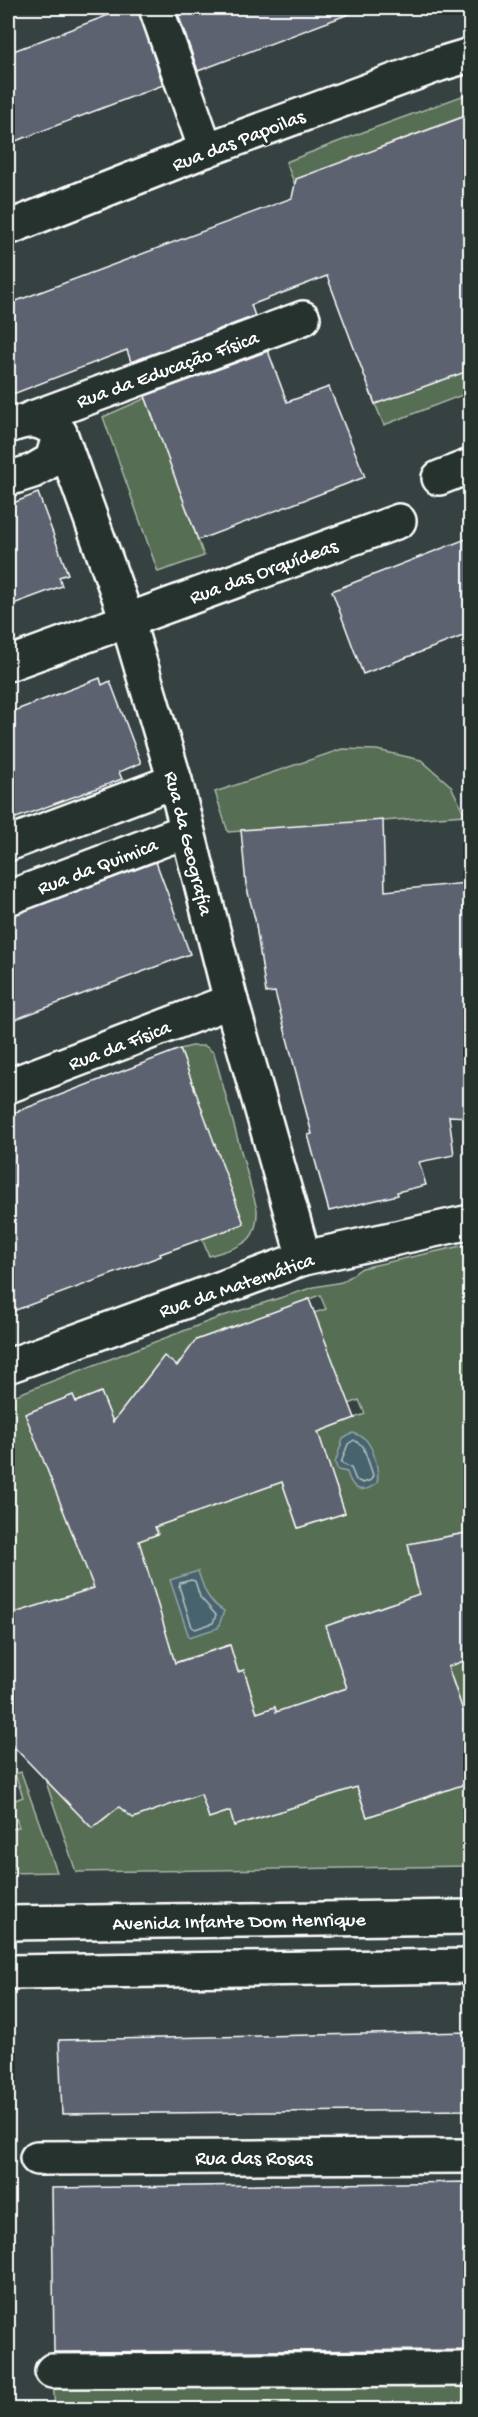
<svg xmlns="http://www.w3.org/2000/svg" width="478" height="2417" font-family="'Gochi Hand',sans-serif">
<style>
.green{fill:#566e53;stroke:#aab6a9;stroke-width:1.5;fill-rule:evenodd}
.water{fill:#47646d;stroke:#91a2a7;stroke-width:1.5}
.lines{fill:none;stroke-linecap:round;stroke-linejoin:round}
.shore{stroke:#b5c1c5;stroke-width:1.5}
.building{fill:#5d6270;stroke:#fff;stroke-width:1.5}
.street-casing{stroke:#fff;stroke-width:38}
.street{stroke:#26332d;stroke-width:33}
.labels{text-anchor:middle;stroke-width:6;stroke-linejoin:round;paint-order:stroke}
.street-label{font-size:20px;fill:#fff;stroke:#26332d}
</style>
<rect width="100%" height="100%" fill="#364141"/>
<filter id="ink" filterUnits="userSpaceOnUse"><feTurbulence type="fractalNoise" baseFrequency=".0167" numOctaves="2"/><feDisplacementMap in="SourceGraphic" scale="12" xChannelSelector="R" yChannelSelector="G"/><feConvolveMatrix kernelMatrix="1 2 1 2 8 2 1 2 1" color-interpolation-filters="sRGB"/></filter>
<g filter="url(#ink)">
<g class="green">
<polygon points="470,93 470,114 378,148 376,155 346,161 297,179 295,185 286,162 366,131"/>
<polygon points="470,351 470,392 384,425 370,392 401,382"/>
<polygon points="146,398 204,556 158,572 103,417"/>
<polygon points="342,749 377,750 421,760 451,786 465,815 228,832 215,792"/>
<path d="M 192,1046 L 205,1046 L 214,1053 L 257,1209 C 258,1246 239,1246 209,1256 L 200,1234 L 222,1232 L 244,1224 L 79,1169 L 8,1196 L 8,1158 L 194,1088 L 180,1049 Z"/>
<path d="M 470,1244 L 470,1532 L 408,1544 L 419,1597 L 389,1604 L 327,1626 L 347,1688 L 325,1695 L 367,1817 L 470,1782 L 470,1866 L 76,1872 L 17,1695 L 8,1698 L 8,1666 L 133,1628 L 148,1572 L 8,1615 L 8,1398 L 220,1317 L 314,1287 L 342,1282 L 362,1268 ZM 320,1295 L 326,1309 L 314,1313 L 349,1404 L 359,1400 L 365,1414 L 272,1449 L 225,1330 ZM 336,1486 L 345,1513 L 298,1528 L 289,1501 ZM 229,1645 L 238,1672 L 244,1670 L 257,1713 L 275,1707 L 305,1803 L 234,1826 L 230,1811 L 209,1817 L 161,1667 ZM 148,1676 L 152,1811 L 134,1818 L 120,1807 L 108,1811 L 108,1816 L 98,1824 Z"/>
<polygon points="470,1658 470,1762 470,1732 453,1681 438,1670"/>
<polygon points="21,1772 57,1872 8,1873 8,1830 19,1827 10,1802 23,1797 15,1774"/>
<polygon points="470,2350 470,2409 55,2409 51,2357"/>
</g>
<g class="water">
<path d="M 353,1433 C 358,1435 363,1436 366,1440 C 374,1449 380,1472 377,1483 C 362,1495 352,1490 347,1472 L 338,1470 L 335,1463 L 343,1439 Z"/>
<path d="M 198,1571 C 204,1589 207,1601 224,1611 L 218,1628 L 189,1637 L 170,1580 Z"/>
</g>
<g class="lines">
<g class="shore">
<polygon points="354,1440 363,1446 373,1475 371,1480 363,1483 356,1480 351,1468 341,1463 348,1444"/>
<polygon points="191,1580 195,1581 200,1597 216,1615 213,1623 195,1629 192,1627 179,1586 180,1583"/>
</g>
</g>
<g class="building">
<polygon points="127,8 138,8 163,85 8,144 8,53"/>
<polygon points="176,8 357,8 357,11 198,71"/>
<polygon points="471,114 471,370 375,404 327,276 251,305 255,316 131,362 127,350 8,396 8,304 292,198 296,179"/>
<polygon points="268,351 287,402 329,387 365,477 198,540 145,396"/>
<polygon points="38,493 68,574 59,577 62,586 8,606 8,505"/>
<polygon points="471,537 471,633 363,674 332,591"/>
<polygon points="100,678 102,685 110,681 141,763 119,772 122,779 8,821 8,720 13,719 11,712"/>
<polygon points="383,820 385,891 466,883 471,933 470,1117 449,1116 454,1155 419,1162 426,1185 397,1192 398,1195 329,1211 308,1135 312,1134 275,992 266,993 255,919 246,885 241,830"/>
<polygon points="156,862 190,954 8,1022 8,917"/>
<polygon points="180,1049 244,1224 160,1254 161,1256 8,1313 8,1115"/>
<polygon points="309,1299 355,1418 318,1432 345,1513 298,1528 282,1482 155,1527 158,1534 139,1541 175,1663 230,1645 238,1672 244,1670 257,1713 275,1707 276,1712 347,1688 326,1626 419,1594 408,1544 471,1532 471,1658 448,1667 471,1734 471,1782 367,1817 357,1787 234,1826 230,1811 209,1818 201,1794 133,1818 119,1807 92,1828 8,1741 8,1615 94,1588 25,1414 73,1395 76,1402 101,1392 113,1422 164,1356 177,1366 196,1340"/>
<polygon points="471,2032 471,2110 62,2114 59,2040"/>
<polygon points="471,2182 471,2350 54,2352 52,2188"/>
</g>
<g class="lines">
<defs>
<g id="street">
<polyline points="156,8 206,150"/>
<polyline points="8,228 206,150 440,64 470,55"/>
<polyline points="30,419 303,318"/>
<path d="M 8,426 C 31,418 38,418 60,433 L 52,460 L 33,471 L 8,479"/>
<polyline points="60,433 127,619 175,781 231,1001 304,1258"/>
<polyline points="439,478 470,466"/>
<polyline points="8,664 399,521"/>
<polyline points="8,844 175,781"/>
<polyline points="8,898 186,831"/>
<polyline points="8,1086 231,1001"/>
<polyline points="8,1366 304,1258 470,1222"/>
<polyline points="8,1923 470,1917"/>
<polyline points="8,1972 470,1966"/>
<polyline points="37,2158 470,2156"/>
<polyline points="52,2371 470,2369"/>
</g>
</defs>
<use href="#street" class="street-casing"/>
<use href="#street" class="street"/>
</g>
</g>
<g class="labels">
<g class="street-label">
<text transform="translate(238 139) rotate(-21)" y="7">Rua das Papoilas</text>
<text transform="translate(167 368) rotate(-20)" y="7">Rua da Educação Física</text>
<text transform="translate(263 570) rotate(-20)" y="7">Rua das Orquídeas</text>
<text transform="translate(190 843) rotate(76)" y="7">Rua da Geografia</text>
<text transform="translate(97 865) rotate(-21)" y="7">Rua da Quimica</text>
<text transform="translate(119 1044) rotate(-21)" y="7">Rua da Física</text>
<text transform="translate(236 1284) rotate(-19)" y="7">Rua da Matemática</text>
<text transform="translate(239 1920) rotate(-1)" y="7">Avenida Infante Dom Henrique</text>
<text x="254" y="2164">Rua das Rosas</text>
</g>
</g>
<rect width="478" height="2417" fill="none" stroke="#26332d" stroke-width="30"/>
<rect x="15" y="15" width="448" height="2387" fill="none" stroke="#fff" stroke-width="2" filter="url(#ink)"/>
</svg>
